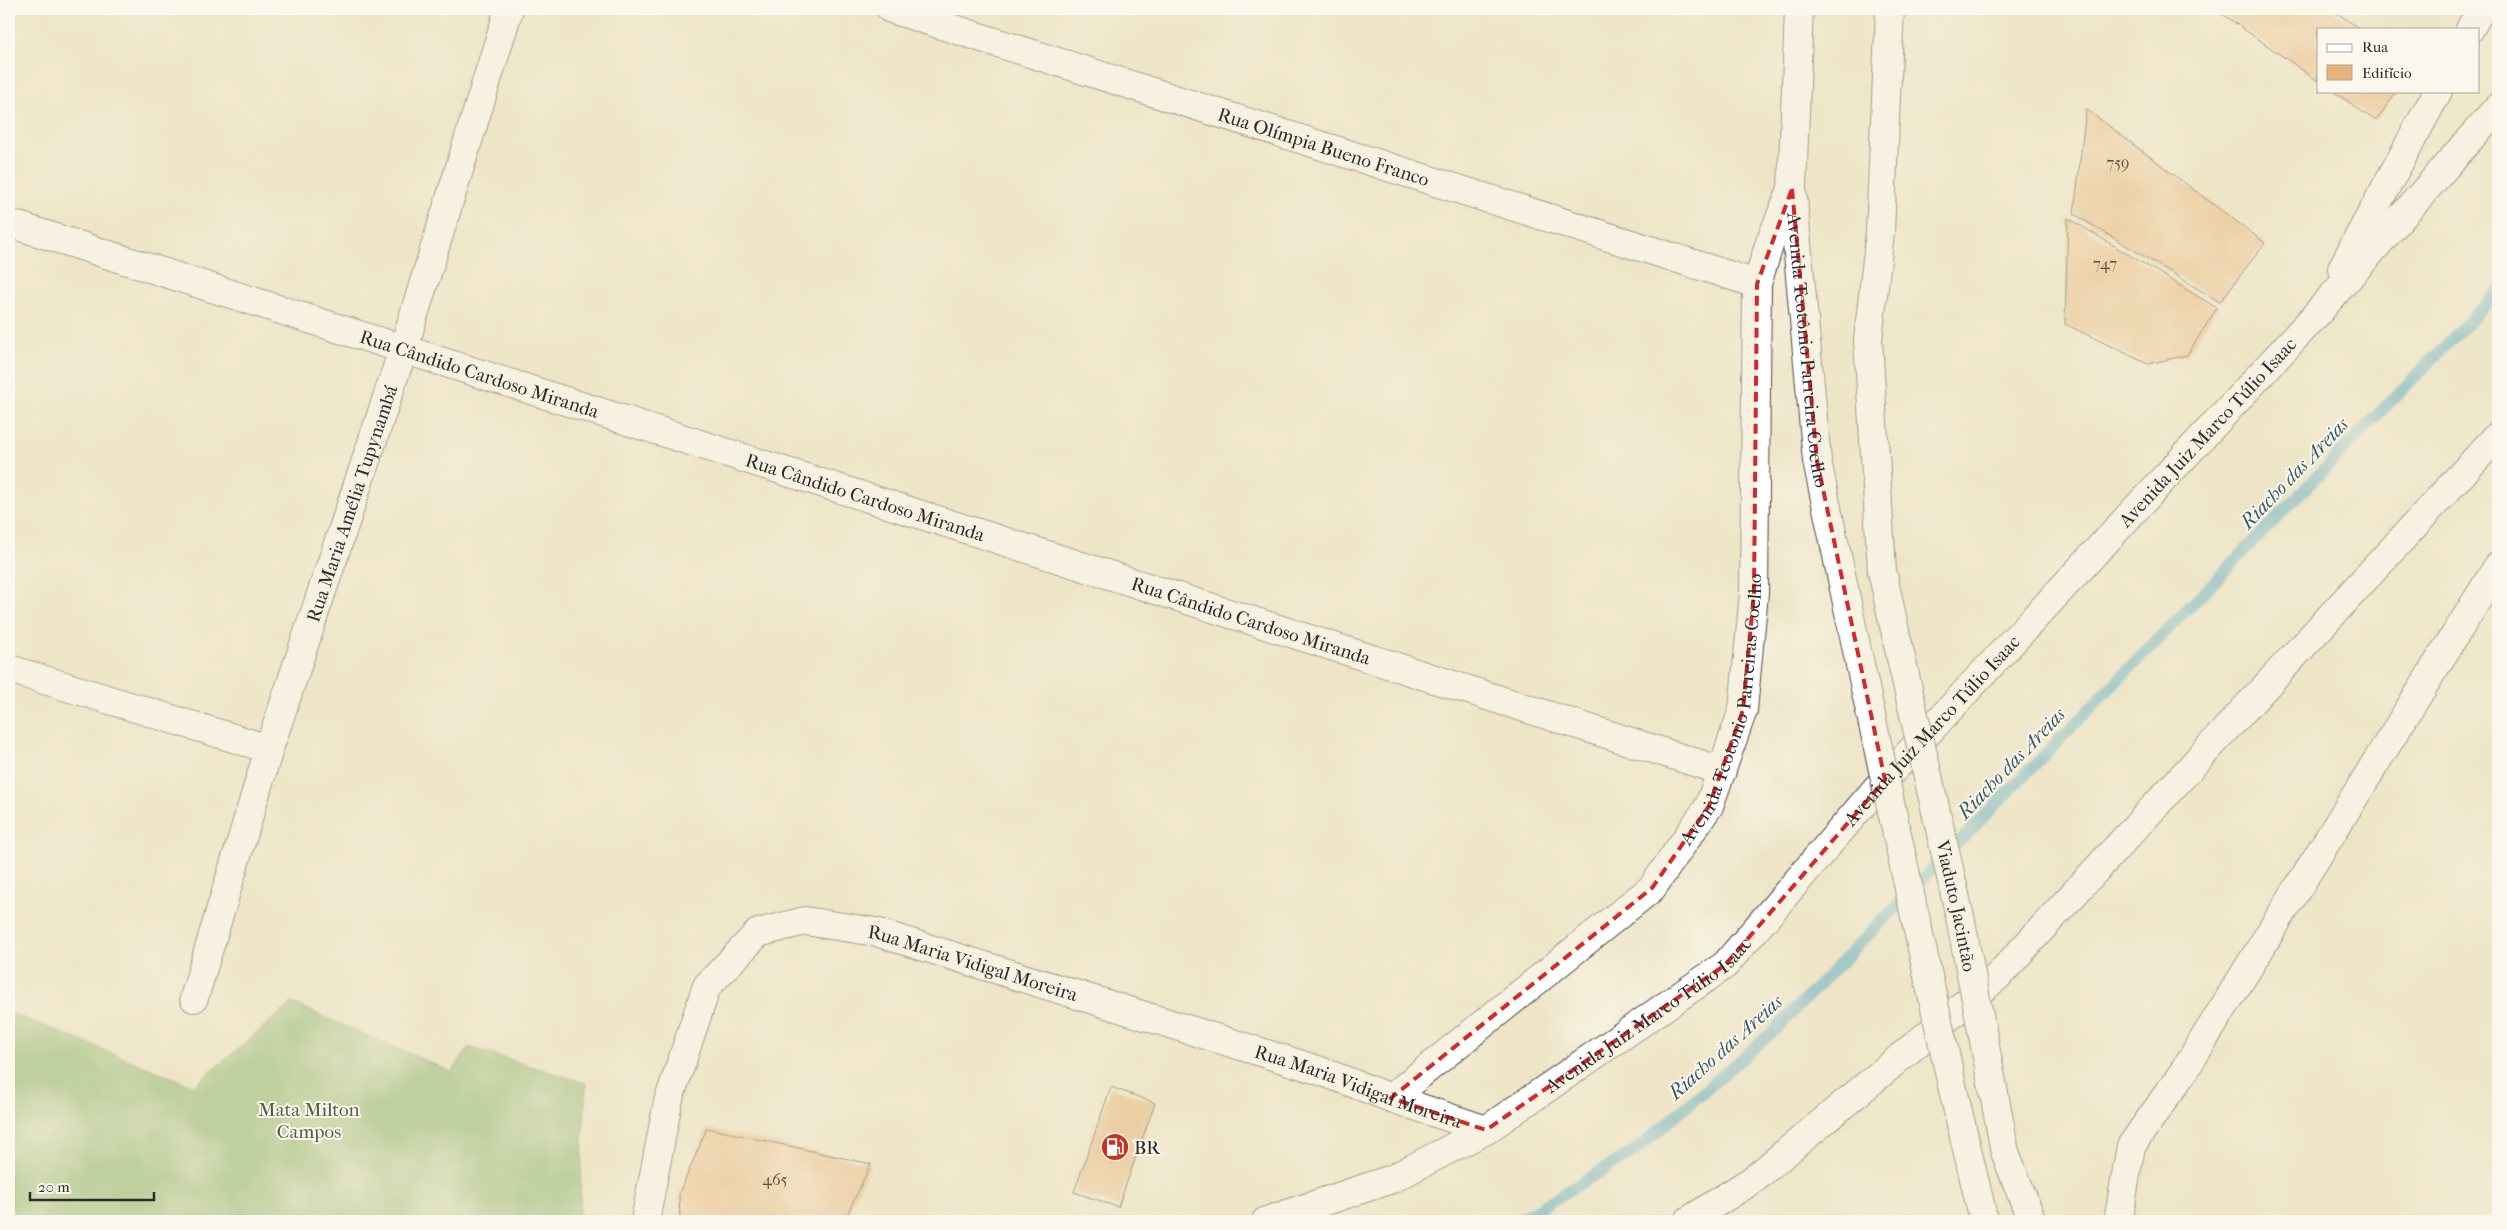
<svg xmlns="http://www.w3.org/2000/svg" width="2507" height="1230" font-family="'IM FELL French Canon',serif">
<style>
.forest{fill:#86b56e;stroke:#58704c}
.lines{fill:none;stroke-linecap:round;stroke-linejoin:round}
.stream{stroke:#4ba6c9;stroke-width:12}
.building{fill:#e9b279}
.minor-casing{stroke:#484742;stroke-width:30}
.secondary-casing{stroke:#484742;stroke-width:30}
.primary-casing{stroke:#484742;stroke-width:30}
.minor{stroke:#fff;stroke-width:28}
.secondary{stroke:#fff;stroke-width:28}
.primary{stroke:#fff;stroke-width:28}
.secondary-bridge-casing{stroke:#484742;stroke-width:30;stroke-linecap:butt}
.secondary-bridge{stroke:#fff;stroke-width:28}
.marked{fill:none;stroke:#d62828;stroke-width:4;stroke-dasharray:10 6;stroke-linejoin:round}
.labels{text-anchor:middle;stroke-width:4;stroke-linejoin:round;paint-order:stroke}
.number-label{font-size:16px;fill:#5a4d3e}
.street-label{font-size:19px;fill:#2b2b2b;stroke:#fbf7ec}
.park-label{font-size:19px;fill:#505d44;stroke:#fbf7ec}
.poi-label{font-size:19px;fill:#2b2b2b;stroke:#fbf7ec;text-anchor:start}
.water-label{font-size:20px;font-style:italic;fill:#385c6a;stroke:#fbf7ec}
</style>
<rect width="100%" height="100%" fill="#fbf7ec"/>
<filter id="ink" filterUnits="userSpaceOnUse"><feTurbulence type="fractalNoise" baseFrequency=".02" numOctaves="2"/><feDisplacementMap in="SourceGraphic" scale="10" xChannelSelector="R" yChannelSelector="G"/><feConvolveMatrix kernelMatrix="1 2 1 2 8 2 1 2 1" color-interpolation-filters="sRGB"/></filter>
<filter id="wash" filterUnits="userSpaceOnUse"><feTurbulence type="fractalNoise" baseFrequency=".0096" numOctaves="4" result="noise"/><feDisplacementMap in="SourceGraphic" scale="20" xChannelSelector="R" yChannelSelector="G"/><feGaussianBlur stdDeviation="1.12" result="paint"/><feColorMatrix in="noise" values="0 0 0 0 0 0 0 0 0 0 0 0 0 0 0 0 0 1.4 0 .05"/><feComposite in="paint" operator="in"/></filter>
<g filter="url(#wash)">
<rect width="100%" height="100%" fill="#eee5c7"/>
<polygon class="forest" points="292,1003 452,1072 469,1047 586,1083 579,1221 9,1221 9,1012 194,1086"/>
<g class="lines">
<polyline class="stream" points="1518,1221 1636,1150 1776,1029 2498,292"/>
</g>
<g id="blocks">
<g class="building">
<polygon points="2215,9 2331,9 2360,29 2318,29 2318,81"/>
<polygon points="2333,91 2397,91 2376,121"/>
<polygon points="2086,109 2265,243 2220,302 2074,214"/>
<polygon points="2068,218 2217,308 2187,355 2148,364 2065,324"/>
<polygon points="1111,1087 1155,1103 1118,1207 1074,1192"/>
<polygon points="707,1128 871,1164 844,1221 680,1221 679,1194"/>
</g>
</g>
</g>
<g filter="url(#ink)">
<use href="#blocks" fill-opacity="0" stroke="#484742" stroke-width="1"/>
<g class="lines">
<defs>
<g id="minor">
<path id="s1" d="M 891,9 L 1757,284"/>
<path id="s2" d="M 9,223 L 1722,771"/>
<polyline points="9,669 269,749"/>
<path id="s3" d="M 194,998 L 269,749 L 403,350 L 509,9"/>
<path id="s4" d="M 1391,1098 L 1652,888 L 1709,806 L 1743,710 L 1754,593 L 1757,284 L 1770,242 L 1792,189"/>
<path id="s5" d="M 645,1221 L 668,1102 L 707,986 L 758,933 L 805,921 L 876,932 L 1318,1070 L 1391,1098 L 1486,1130"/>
</g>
<g id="secondary">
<path id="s6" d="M 1799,9 L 1792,189 L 1817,461 L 1865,688"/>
<polyline points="1890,9 1880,232 1868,340 1882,571 1901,658"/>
<polyline points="1989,1067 2005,1152 2032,1221"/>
<polyline points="1953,1090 1984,1221"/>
</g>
<g id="primary">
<polyline points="2470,29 2481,9"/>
<polyline points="2342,268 2438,91"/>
<path id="s7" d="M 1266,1221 L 1392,1179 L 1486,1130 L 1725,965 L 1882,782 L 2314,317 L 2498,107"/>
<polyline points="1688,1221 1754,1179 1998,976 2498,435"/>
<polyline points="2118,1221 2131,1146 2184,1071 2498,566"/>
</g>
</defs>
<use href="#minor" class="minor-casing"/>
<use href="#secondary" class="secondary-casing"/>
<use href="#primary" class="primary-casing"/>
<use href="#minor" class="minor"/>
<use href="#secondary" class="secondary"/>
<use href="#primary" class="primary"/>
<defs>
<g id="secondary-bridge">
<path id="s8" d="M 1901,658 L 1960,917 L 1989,1067"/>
<polyline points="1865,688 1953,1090"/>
</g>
</defs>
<use href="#secondary-bridge" class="secondary-bridge-casing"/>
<use href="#secondary-bridge" class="secondary-bridge"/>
</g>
</g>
<path d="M0 0H2507V1230H0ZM 1792,189 L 1817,461 L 1885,780 L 1725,965 L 1486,1130 L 1391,1098 L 1652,888 L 1709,806 L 1743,710 L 1754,593 L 1757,284 Z" fill="#eee5c7" fill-opacity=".55" fill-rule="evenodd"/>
<path class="marked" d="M 1792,189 L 1817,461 L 1885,780 L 1725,965 L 1486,1130 L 1391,1098 L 1652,888 L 1709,806 L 1743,710 L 1754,593 L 1757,284 Z"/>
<defs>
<symbol id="fuel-disc" viewBox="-11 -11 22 22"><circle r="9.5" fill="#c8321e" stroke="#fbf7ec"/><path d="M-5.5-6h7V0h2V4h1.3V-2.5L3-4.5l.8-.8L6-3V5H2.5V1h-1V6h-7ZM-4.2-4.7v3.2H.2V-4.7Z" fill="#fff"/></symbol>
</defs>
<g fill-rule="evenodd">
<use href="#fuel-disc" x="1099" y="1131" width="32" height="32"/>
</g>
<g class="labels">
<g class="number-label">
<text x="2118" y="168">759</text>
<text x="2105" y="269">747</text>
<text x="775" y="1185">465</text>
</g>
<g class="street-label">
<text dy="7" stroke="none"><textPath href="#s1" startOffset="454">Rua Olímpia Bueno Franco</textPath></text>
<text dy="7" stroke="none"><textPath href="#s6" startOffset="342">Avenida Teotônio Parreira Coelho</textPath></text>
<text dy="7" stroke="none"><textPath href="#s2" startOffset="494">Rua Cândido Cardoso Miranda</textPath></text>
<text dy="7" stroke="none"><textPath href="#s7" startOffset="1248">Avenida Juiz Marco Túlio Isaac</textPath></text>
<text dy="7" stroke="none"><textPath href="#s2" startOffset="899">Rua Cândido Cardoso Miranda</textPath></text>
<text dy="7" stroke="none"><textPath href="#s3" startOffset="519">Rua Maria Amélia Tupynambá</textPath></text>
<text dy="7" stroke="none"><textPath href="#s2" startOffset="1304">Rua Cândido Cardoso Miranda</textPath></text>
<text dy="7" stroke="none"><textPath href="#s4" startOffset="532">Avenida Teotonio Parreiras Coelho</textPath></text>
<text dy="7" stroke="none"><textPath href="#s7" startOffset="842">Avenida Juiz Marco Túlio Isaac</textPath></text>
<text dy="7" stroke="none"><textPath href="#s8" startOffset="254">Viaduto Jacintão</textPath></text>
<text dy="7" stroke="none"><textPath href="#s5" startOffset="539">Rua Maria Vidigal Moreira</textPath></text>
<text dy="7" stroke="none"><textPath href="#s7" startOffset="438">Avenida Juiz Marco Túlio Isaac</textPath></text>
<text dy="7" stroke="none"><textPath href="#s5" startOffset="944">Rua Maria Vidigal Moreira</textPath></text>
</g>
<g class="park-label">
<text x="309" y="1116">Mata Milton<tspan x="309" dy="22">Campos</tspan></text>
</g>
<g class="poi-label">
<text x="1134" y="1154">BR</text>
</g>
<g class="water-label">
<text transform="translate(2294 473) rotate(-46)" y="7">Riacho das Areias</text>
<text transform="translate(2011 763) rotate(-46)" y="7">Riacho das Areias</text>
<text transform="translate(1725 1047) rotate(-42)" y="7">Riacho das Areias</text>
</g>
</g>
<rect width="2507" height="1230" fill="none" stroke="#fbf7ec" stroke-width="30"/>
<rect x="2317" y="28" width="162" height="65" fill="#fbf7ec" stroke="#a8a59f"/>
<rect x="2327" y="44" width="25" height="8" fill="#ffffff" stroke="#a8a59f"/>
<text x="2362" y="52" font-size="15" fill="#2b2b2b">Rua</text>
<rect x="2327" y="65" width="25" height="15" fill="#e9b279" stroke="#a8a59f"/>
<text x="2362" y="78" font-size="15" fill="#2b2b2b">Edifício</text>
<path d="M30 1192v8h124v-8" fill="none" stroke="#2b2b2b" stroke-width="2.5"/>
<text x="38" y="1192" font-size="15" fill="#2b2b2b" stroke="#fbf7ec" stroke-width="4" paint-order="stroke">20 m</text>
</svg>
